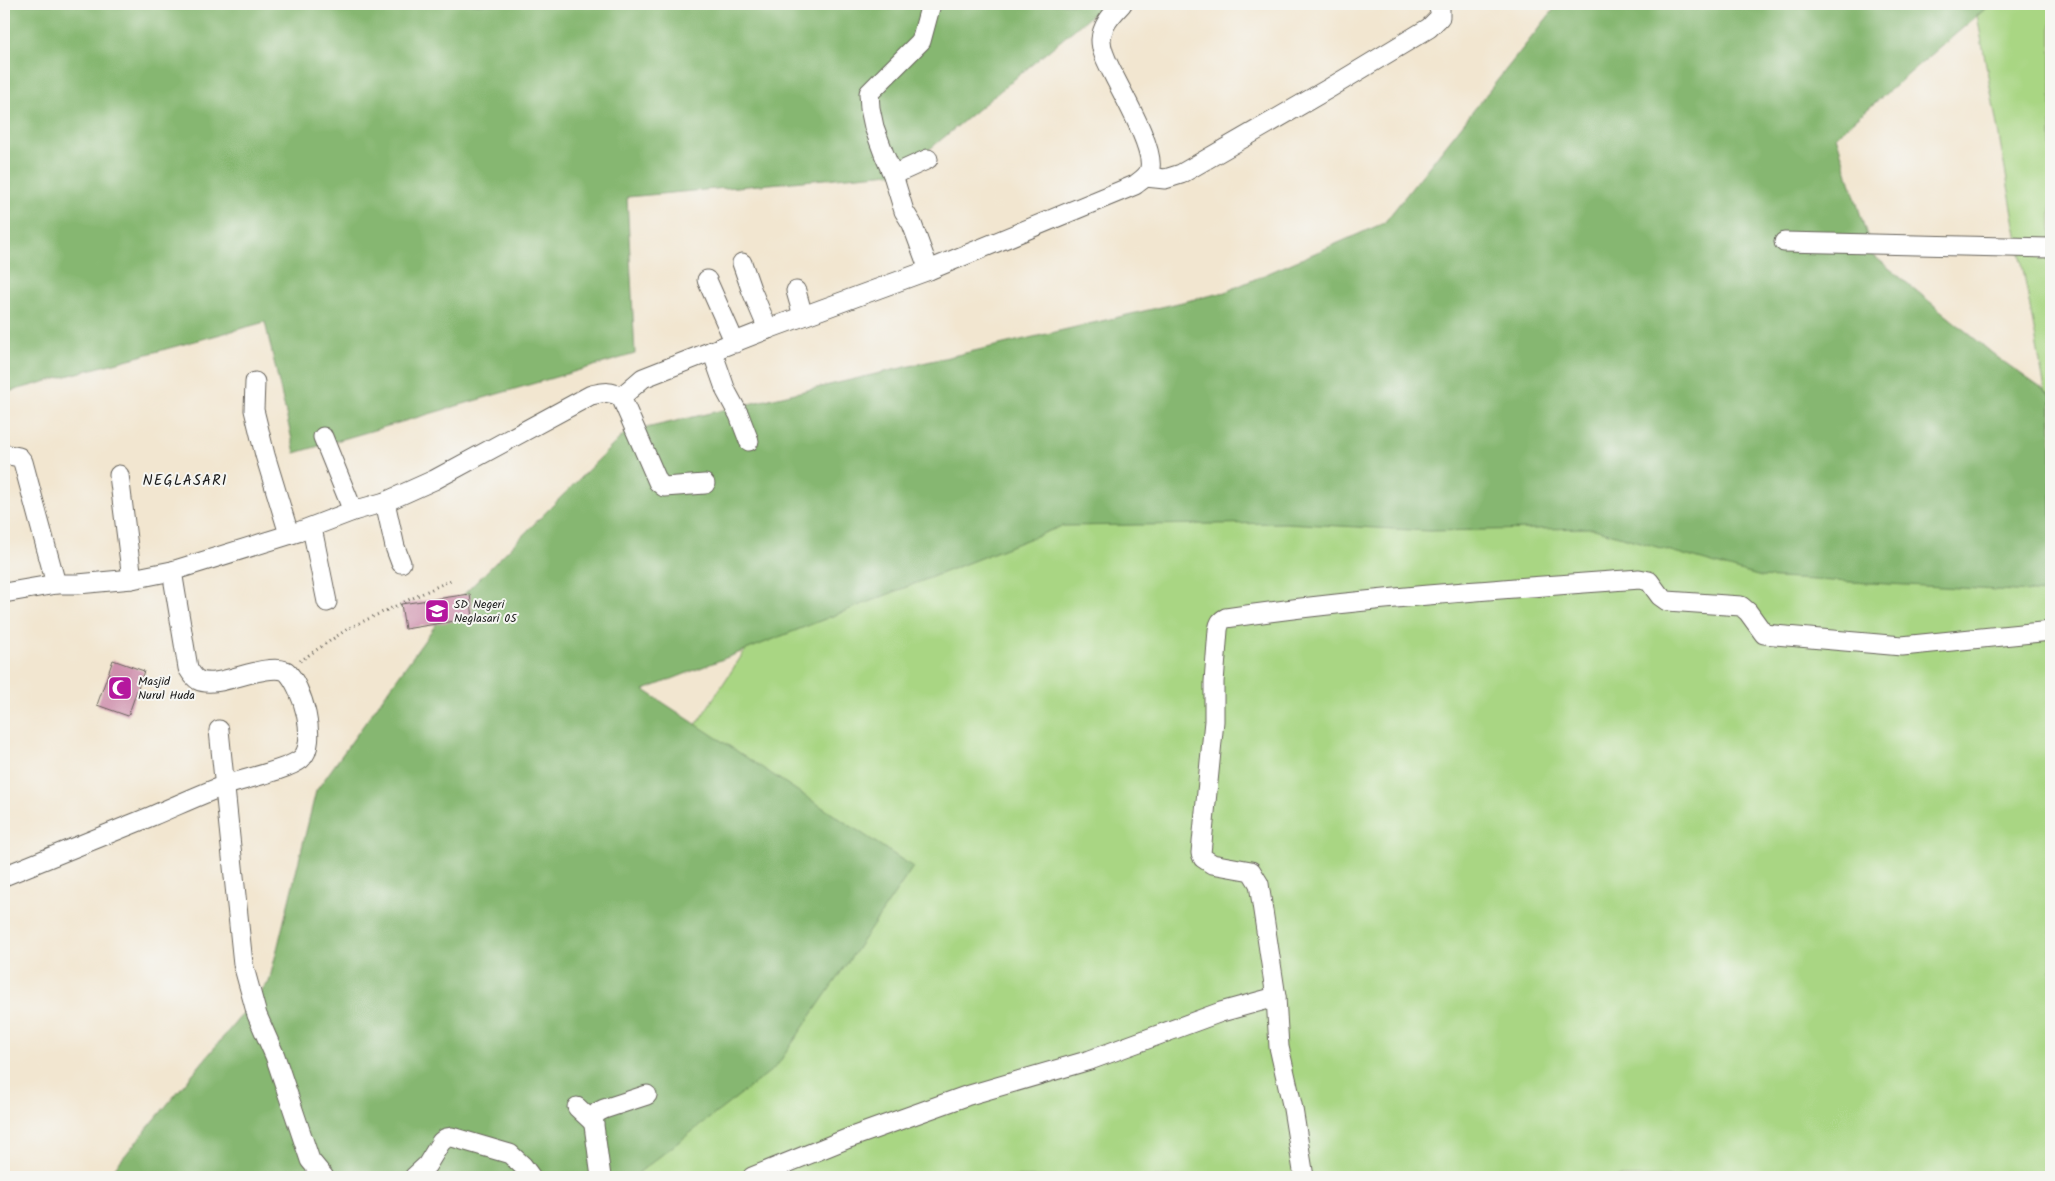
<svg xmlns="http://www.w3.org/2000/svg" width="2055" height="1181" font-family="Kalam,sans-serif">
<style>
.green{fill:#a9d683;stroke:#627950}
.forest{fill:#86b771;stroke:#516a46}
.building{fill:#cf91ad}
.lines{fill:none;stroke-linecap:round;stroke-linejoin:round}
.minor-casing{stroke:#67635b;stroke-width:21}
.path{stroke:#67635b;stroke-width:3;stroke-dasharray:1 4;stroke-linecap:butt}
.minor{stroke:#fff;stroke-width:19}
.labels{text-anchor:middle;stroke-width:4;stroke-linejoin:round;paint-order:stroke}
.poi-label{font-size:12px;fill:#1c1c1c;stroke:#f6f6f2;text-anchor:start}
.quarter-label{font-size:15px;letter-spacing:1px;fill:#1c1c1c;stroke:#f6f6f2}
</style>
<rect width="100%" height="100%" fill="#f6f6f2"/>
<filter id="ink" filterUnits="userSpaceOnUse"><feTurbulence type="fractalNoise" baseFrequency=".02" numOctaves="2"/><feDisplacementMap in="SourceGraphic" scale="10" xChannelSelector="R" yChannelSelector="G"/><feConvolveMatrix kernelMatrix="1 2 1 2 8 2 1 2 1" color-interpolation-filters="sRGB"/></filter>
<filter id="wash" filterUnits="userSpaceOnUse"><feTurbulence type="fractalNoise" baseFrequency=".0096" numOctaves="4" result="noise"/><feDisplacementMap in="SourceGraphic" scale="20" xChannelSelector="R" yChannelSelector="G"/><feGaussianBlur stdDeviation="1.12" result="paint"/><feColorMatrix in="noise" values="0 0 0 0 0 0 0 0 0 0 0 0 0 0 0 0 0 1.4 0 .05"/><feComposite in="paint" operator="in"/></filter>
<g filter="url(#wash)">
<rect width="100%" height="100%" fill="#f2e6d0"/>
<g class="green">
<polygon points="1975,4 2051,4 2051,423"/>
<polygon points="888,434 2051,476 2051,1172 2037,1177 528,1177 618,843"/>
</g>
<g class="forest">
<polygon points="4,4 1105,4 902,172 627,197 635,354 295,453 265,322 4,393"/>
<polygon points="1558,4 1991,4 1836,136 1873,255 1997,357 2051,395 2051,593 1761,577 1591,528 1429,531 1286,523 1062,526 644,690 913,867 776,1067 633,1177 107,1177 269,982 316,791 442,616 625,433 1225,292 1384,223"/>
</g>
<g id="blocks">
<g class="building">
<polygon points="470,594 473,618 405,629 401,604"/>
<polygon points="113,660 144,671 128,716 97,705"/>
</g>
</g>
</g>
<g filter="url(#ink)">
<use href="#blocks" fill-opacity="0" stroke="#67635b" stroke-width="1"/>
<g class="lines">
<defs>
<g id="minor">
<polyline points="893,175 928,159"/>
<polyline points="1146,177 1165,179 1181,174 1328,89 1429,28 1440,17 1440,9 1437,4"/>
<polyline points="1784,242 2051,248"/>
<polyline points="742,263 751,289 768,329"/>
<polyline points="929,270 912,224 904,211 893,175 884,154 874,127 870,108 869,93 921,41 931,4"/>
<polyline points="707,280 735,343"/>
<polyline points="796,291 803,316"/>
<polyline points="712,351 726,391 739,415 749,441"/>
<polyline points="255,382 254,410 265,455 289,534"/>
<polyline points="621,397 658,482 664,487 705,484"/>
<polyline points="323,437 353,511"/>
<polyline points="4,454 19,457 23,462 56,584"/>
<polyline points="119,475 132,579"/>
<polyline points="385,502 395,547 401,563"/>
<polyline points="312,528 327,602"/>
<path d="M 4,593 L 56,584 L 78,584 L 132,579 L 172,571 L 298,532 L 353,511 L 385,502 L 434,480 L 591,395 C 602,393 610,390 621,397 L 643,378 L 768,329 L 929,270 L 1135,185 C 1141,180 1149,176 1150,168 C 1154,147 1122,93 1112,72 C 1107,62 1101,51 1101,40 C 1102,24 1113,14 1122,4"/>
<polyline points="219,730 243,964 257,1015 275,1056 310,1160 324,1177"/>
<path d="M 4,876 C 53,856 102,836 152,816 C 176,806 201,794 226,785 C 243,779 288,770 301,759 C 319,743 302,685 286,671 C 263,662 218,690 198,680 C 193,677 191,673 188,668 L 172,571"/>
<polyline points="577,1107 594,1123"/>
<polyline points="414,1177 427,1165 441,1142 446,1138 452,1137 510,1154 523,1166 531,1177"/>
<polyline points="601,1177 593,1118 598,1112 604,1109 647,1095"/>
<polyline points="752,1177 849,1138 966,1096 1090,1060 1221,1012 1276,997"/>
<path d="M 1304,1177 L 1293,1109 L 1279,1047 L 1276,997 L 1259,884 L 1251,871 L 1212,864 L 1203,858 L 1201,853 L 1214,721 L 1214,682 L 1218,630 C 1219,624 1220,621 1226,618 C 1363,598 1500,589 1639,579 L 1649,581 L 1660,596 L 1667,601 L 1741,606 L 1748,612 L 1764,634 L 1902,646 L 2051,631"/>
</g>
</defs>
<use href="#minor" class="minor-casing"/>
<polyline class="path" points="300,661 349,628 453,579"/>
<use href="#minor" class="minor"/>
</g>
</g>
<defs>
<symbol id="school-square" viewBox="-11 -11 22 22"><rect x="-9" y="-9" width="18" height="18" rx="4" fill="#b5179e" stroke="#f6f6f2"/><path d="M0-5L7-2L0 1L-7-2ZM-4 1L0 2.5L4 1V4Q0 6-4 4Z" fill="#fff"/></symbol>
<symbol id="mosque-square" viewBox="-11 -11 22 22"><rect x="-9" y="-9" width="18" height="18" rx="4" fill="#b5179e" stroke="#f6f6f2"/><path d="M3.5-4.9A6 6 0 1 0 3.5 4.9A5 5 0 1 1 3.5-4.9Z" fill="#fff"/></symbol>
</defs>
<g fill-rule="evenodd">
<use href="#school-square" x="423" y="597" width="28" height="28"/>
<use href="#mosque-square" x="106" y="674" width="28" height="28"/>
</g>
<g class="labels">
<g class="poi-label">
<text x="454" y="608">SD Negeri<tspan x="454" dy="14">Neglasari 05</tspan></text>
<text x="138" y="685">Masjid<tspan x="138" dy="14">Nurul Huda</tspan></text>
</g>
<g class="quarter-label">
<text x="185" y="485">NEGLASARI</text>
</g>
</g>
<rect width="2055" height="1181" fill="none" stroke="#f6f6f2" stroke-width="20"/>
</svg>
